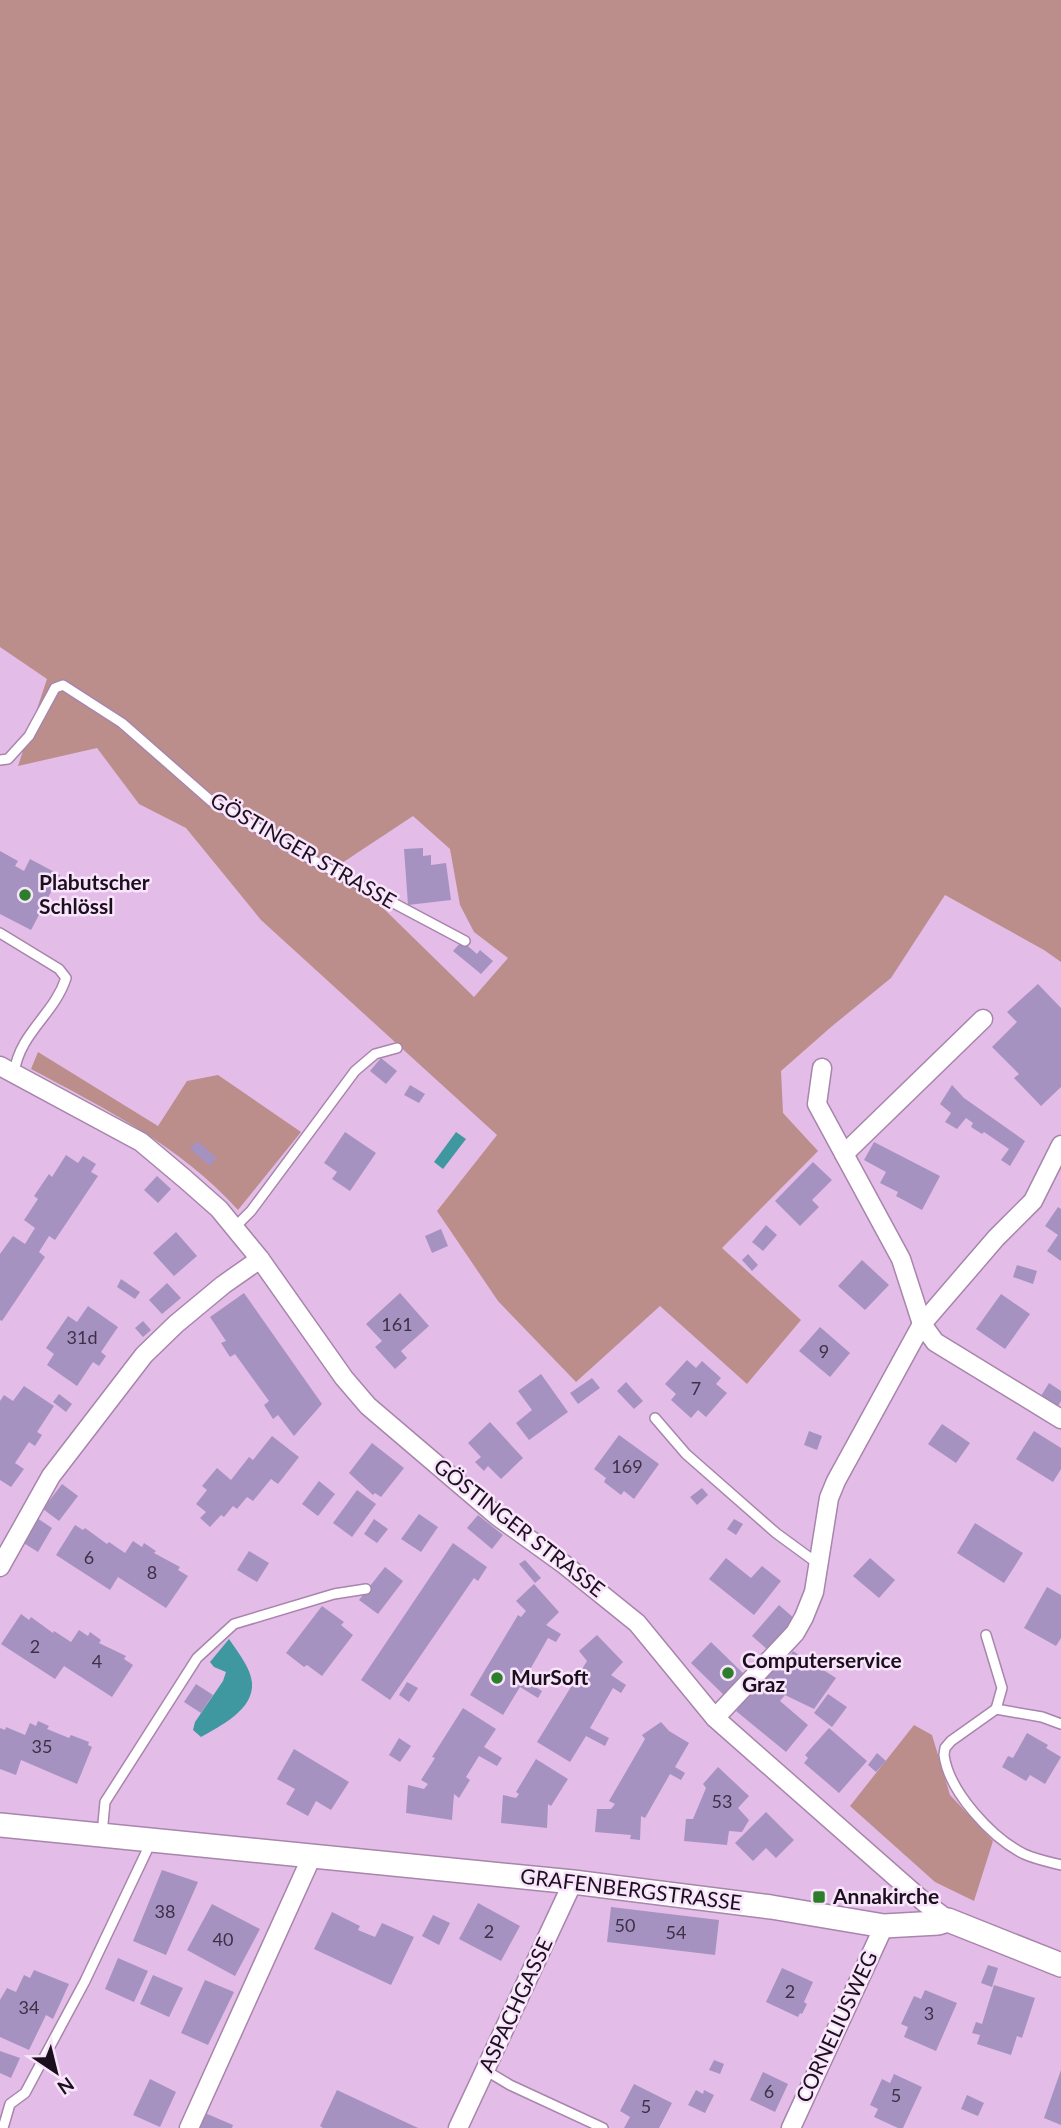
<svg xmlns="http://www.w3.org/2000/svg" width="1061" height="2128" font-family="Lato,sans-serif">
<style>
.green{fill:#bb8e8b;fill-rule:evenodd}
.water{fill:#3f98a0}
.building{fill:#a592c1}
.lines{fill:none;stroke-linecap:round;stroke-linejoin:round}
.service-casing{stroke:#a885ac;stroke-width:12}
.minor-casing{stroke:#a885ac;stroke-width:21}
.tertiary-casing{stroke:#a885ac;stroke-width:26}
.service{stroke:#fff;stroke-width:9}
.minor{stroke:#fff;stroke-width:18}
.tertiary{stroke:#fff;stroke-width:23}
.poi-dot{fill:#2c7e2a;stroke:#f9e5fb;stroke-width:2.5}
.labels{text-anchor:middle;stroke-width:5;stroke-linejoin:round;paint-order:stroke}
.number-label{font-size:18px;fill:#3e3047}
.street-label{font-size:21px;fill:#1c0f1e;stroke:#f9e5fb}
.poi-label{font-size:21px;font-weight:bold;fill:#1c0f1e;stroke:#f9e5fb;text-anchor:start}
</style>
<rect width="100%" height="100%" fill="#e3bde7"/>
<g class="green">
<path d="M 0,0 L 1061,0 L 1061,962 L 1044,950 L 945,895 L 891,978 L 831,1027 L 781,1071 L 783,1113 L 818,1151 L 722,1248 L 801,1320 L 747,1384 L 660,1306 L 576,1382 L 498,1301 L 437,1211 L 497,1135 L 261,920 L 186,828 L 139,804 L 97,748 L 18,766 L 47,679 L 0,647 ZM 413,816 L 450,849 L 460,905 L 474,932 L 508,958 L 474,997 L 339,865 Z"/>
<path d="M 38,1052 L 158,1126 L 187,1081 L 218,1075 L 301,1132 L 238,1210 C 182,1147 104,1108 31,1069 Z"/>
<polygon points="914,1725 932,1735 950,1795 993,1841 974,1901 935,1882 850,1806"/>
</g>
<g class="water">
<polygon points="456,1132 466,1139 443,1169 434,1162"/>
<path d="M 229,1639 C 237,1651 251,1668 252,1683 C 254,1710 220,1726 201,1737 L 193,1730 L 195,1722 L 223,1681 L 226,1672 L 214,1667 L 210,1662 Z"/>
</g>
<g class="building">
<polygon points="423,848 423,856 431,855 431,865 446,863 451,900 408,905 404,849"/>
<polygon points="0,851 18,861 15,866 24,871 30,859 60,875 31,930 0,914"/>
<polygon points="462,941 477,954 480,950 493,961 481,974 453,951"/>
<polygon points="1038,984 1061,1008 1061,1087 1041,1106 1014,1078 1019,1074 992,1047 1017,1022 1007,1012"/>
<polygon points="381,1058 397,1071 386,1084 370,1071"/>
<polygon points="410,1085 425,1094 419,1103 404,1095"/>
<polygon points="952,1085 964,1098 1025,1141 1010,1166 1001,1160 1009,1149 984,1132 982,1134 971,1127 973,1123 966,1118 957,1129 945,1122 951,1113 940,1104"/>
<polygon points="345,1132 376,1153 350,1191 332,1179 337,1172 324,1163"/>
<polygon points="197,1141 217,1158 210,1166 190,1149"/>
<polygon points="874,1142 940,1176 922,1210 896,1196 898,1192 880,1183 886,1172 864,1160"/>
<polygon points="66,1155 78,1163 83,1156 96,1164 91,1172 98,1176 55,1240 49,1236 39,1252 45,1257 2,1321 0,1320 0,1254 13,1236 25,1244 35,1228 24,1220 38,1199 34,1196 49,1174 52,1177"/>
<polygon points="813,1162 832,1180 812,1200 819,1207 800,1226 775,1201"/>
<polygon points="157,1176 171,1189 158,1203 144,1190"/>
<polygon points="1058,1207 1061,1209 1061,1261 1047,1251 1058,1235 1045,1226"/>
<polygon points="766,1225 777,1235 763,1251 752,1242"/>
<polygon points="441,1229 448,1246 432,1253 425,1236"/>
<polygon points="176,1232 197,1256 174,1276 153,1253"/>
<polygon points="748,1254 758,1265 752,1271 742,1260"/>
<polygon points="862,1260 889,1285 865,1310 838,1286"/>
<polygon points="1017,1265 1037,1271 1033,1284 1013,1277"/>
<polygon points="121,1279 140,1292 135,1299 117,1287"/>
<polygon points="167,1283 181,1298 162,1314 149,1300"/>
<polygon points="244,1293 322,1404 294,1436 278,1415 273,1419 264,1405 269,1401 235,1354 230,1357 221,1343 226,1341 210,1317"/>
<polygon points="400,1293 429,1326 401,1351 407,1358 395,1369 375,1347 382,1341 366,1324"/>
<polygon points="1001,1294 1030,1314 1005,1349 976,1329"/>
<polygon points="88,1306 118,1327 101,1352 106,1356 99,1366 93,1362 77,1386 47,1365 54,1354 46,1348 68,1316 77,1322"/>
<polygon points="143,1321 151,1330 143,1337 135,1328"/>
<polygon points="820,1327 850,1353 830,1377 799,1351"/>
<polygon points="687,1360 696,1368 702,1361 721,1378 716,1384 727,1393 706,1417 698,1410 691,1418 671,1400 676,1394 665,1384"/>
<polygon points="541,1374 568,1412 529,1440 516,1423 532,1410 518,1391"/>
<polygon points="592,1378 600,1388 578,1404 570,1393"/>
<polygon points="626,1382 643,1401 634,1409 617,1391"/>
<polygon points="1049,1383 1061,1391 1061,1401 1058,1406 1041,1396"/>
<polygon points="24,1386 54,1406 37,1432 42,1435 35,1446 29,1442 15,1463 24,1469 11,1487 0,1480 0,1401 4,1395 13,1401"/>
<polygon points="59,1394 72,1404 66,1412 53,1402"/>
<polygon points="490,1422 523,1458 501,1479 488,1466 484,1471 475,1462 481,1457 468,1443"/>
<polygon points="942,1424 970,1443 956,1463 928,1444"/>
<polygon points="809,1431 822,1436 817,1450 804,1445"/>
<polygon points="1034,1431 1061,1448 1061,1469 1053,1482 1016,1459"/>
<polygon points="619,1435 659,1464 634,1499 624,1491 621,1495 604,1482 606,1478 594,1469"/>
<polygon points="272,1436 299,1457 278,1484 271,1479 253,1501 247,1497 237,1509 233,1506 224,1517 221,1515 210,1527 200,1518 206,1512 196,1504 207,1490 202,1486 217,1468 231,1480 249,1457 253,1460"/>
<polygon points="372,1443 404,1468 381,1497 375,1493 373,1495 349,1473"/>
<polygon points="319,1481 335,1494 318,1516 302,1504"/>
<polygon points="62,1484 78,1496 59,1521 43,1509"/>
<polygon points="702,1488 708,1495 697,1505 690,1497"/>
<polygon points="357,1490 376,1504 352,1537 333,1523"/>
<polygon points="419,1514 438,1527 421,1552 401,1539"/>
<polygon points="478,1515 503,1535 492,1549 467,1528"/>
<polygon points="37,1518 52,1528 38,1552 22,1542"/>
<polygon points="374,1519 388,1529 377,1543 364,1534"/>
<polygon points="734,1519 743,1524 736,1535 727,1529"/>
<polygon points="975,1523 1023,1553 1004,1583 957,1553"/>
<polygon points="75,1525 83,1530 85,1528 107,1544 109,1542 125,1553 133,1541 142,1547 144,1543 156,1551 154,1553 180,1567 178,1570 188,1576 166,1608 118,1577 110,1590 56,1555"/>
<polygon points="453,1543 487,1567 478,1581 474,1578 390,1700 361,1680"/>
<polygon points="249,1551 269,1563 257,1582 237,1570"/>
<polygon points="726,1558 751,1578 762,1566 781,1581 754,1615 709,1579"/>
<polygon points="870,1558 895,1580 879,1598 853,1576"/>
<polygon points="525,1560 541,1578 535,1583 519,1564"/>
<polygon points="385,1567 403,1581 378,1614 359,1600"/>
<polygon points="534,1584 559,1612 546,1625 561,1634 556,1642 548,1638 524,1680 542,1691 538,1698 520,1687 503,1715 470,1695 518,1615 521,1617 526,1611 516,1601"/>
<polygon points="1047,1587 1061,1595 1061,1638 1056,1646 1024,1628"/>
<polygon points="779,1605 795,1619 768,1650 752,1636"/>
<polygon points="322,1606 344,1622 341,1625 353,1635 322,1676 307,1665 304,1667 286,1653"/>
<polygon points="21,1614 29,1620 31,1617 53,1633 54,1631 71,1642 79,1630 88,1636 90,1632 101,1640 99,1643 126,1656 124,1659 133,1665 112,1697 64,1666 55,1679 1,1644"/>
<polygon points="597,1635 623,1662 611,1675 626,1685 621,1693 613,1688 590,1728 609,1738 605,1746 586,1736 570,1762 537,1742 587,1661 579,1651"/>
<polygon points="711,1642 747,1677 727,1698 691,1663"/>
<polygon points="793,1651 836,1678 814,1709 785,1695 780,1701 808,1725 786,1752 736,1711 779,1660 784,1665"/>
<polygon points="407,1682 418,1688 409,1702 399,1695"/>
<polygon points="196,1684 213,1695 201,1713 184,1702"/>
<polygon points="828,1694 847,1707 832,1727 814,1713"/>
<polygon points="463,1708 496,1729 484,1747 502,1758 497,1766 479,1756 466,1777 470,1780 459,1798 454,1794 452,1820 406,1813 408,1785 424,1789 428,1784 421,1780 435,1758 432,1757"/>
<polygon points="38,1721 49,1726 47,1729 69,1738 71,1735 89,1742 88,1745 92,1747 77,1784 21,1760 16,1775 0,1769 0,1728 5,1730 6,1727 25,1735 30,1723 36,1726"/>
<polygon points="661,1722 669,1731 689,1743 675,1767 685,1773 681,1780 670,1774 645,1818 641,1816 640,1840 630,1839 631,1835 595,1832 597,1809 611,1809 615,1804 609,1801 645,1739 642,1735"/>
<polygon points="829,1728 867,1761 839,1793 804,1763 808,1758 805,1755"/>
<polygon points="1027,1733 1048,1745 1046,1748 1061,1757 1045,1784 1030,1775 1026,1781 1002,1767 1008,1756 1013,1758"/>
<polygon points="399,1738 411,1746 400,1762 389,1755"/>
<polygon points="294,1749 349,1782 331,1810 316,1801 308,1816 286,1804 295,1789 277,1779"/>
<polygon points="877,1753 886,1761 876,1772 868,1765"/>
<polygon points="536,1759 568,1779 551,1806 548,1804 547,1828 501,1823 503,1795 516,1798 519,1794 516,1792"/>
<polygon points="718,1767 749,1796 738,1808 749,1820 742,1832 729,1831 727,1845 684,1841 686,1819 693,1819 706,1788 703,1784"/>
<polygon points="766,1812 794,1840 776,1858 766,1848 753,1861 735,1843"/>
<polygon points="162,1870 198,1882 166,1955 133,1941"/>
<polygon points="478,1903 520,1926 501,1961 459,1939"/>
<polygon points="212,1904 260,1929 235,1976 187,1950"/>
<polygon points="611,1907 719,1920 715,1955 607,1942"/>
<polygon points="332,1912 360,1926 358,1930 375,1937 382,1923 414,1937 391,1985 314,1949"/>
<polygon points="433,1915 450,1923 439,1945 422,1936"/>
<polygon points="118,1958 148,1971 134,2002 105,1989"/>
<polygon points="988,1965 998,1968 992,1987 981,1983"/>
<polygon points="782,1968 813,1982 804,2002 807,2004 802,2014 800,2013 798,2017 766,2002"/>
<polygon points="34,1970 69,1984 53,2019 46,2015 29,2050 0,2037 0,2000 7,1988 16,1992 24,1975 30,1978"/>
<polygon points="153,1975 183,1988 169,2017 140,2004"/>
<polygon points="205,1980 234,1992 208,2045 181,2033"/>
<polygon points="994,1985 1035,1998 1022,2038 1017,2036 1011,2055 977,2044 980,2035 972,2033 976,2022 982,2024"/>
<polygon points="925,1990 957,2003 936,2051 904,2037 908,2027 901,2024 914,1996 921,1999"/>
<polygon points="0,2051 20,2058 11,2078 0,2073"/>
<polygon points="714,2060 724,2064 720,2074 709,2070"/>
<polygon points="1061,2070 1061,2125 1044,2118"/>
<polygon points="763,2072 788,2084 775,2112 750,2100"/>
<polygon points="894,2074 922,2087 903,2128 898,2128 874,2117 878,2109 870,2105 882,2079 890,2083"/>
<polygon points="150,2079 176,2092 160,2127 133,2115"/>
<polygon points="634,2084 672,2103 659,2128 624,2128 630,2117 620,2111"/>
<polygon points="337,2090 418,2128 323,2128 320,2126"/>
<polygon points="696,2090 703,2094 704,2090 714,2095 705,2113 688,2105"/>
<polygon points="967,2095 984,2103 978,2116 961,2109"/>
<polygon points="205,2113 233,2125 232,2128 199,2128"/>
</g>
<g class="lines">
<defs>
<g id="service">
<polyline points="0,760 8,759 29,736 55,688 63,685 122,723 211,801 305,856 465,941"/>
<path d="M 0,933 L 59,969 L 66,978 C 54,1015 20,1032 14,1073"/>
<polyline points="234,1228 251,1211 355,1071 375,1054 397,1048"/>
<polyline points="655,1418 686,1454 776,1533 817,1563"/>
<polyline points="986,1635 1002,1688 996,1709"/>
<path d="M 1061,1724 L 1042,1717 L 996,1709 L 951,1741 L 945,1748 L 944,1755 C 949,1792 992,1838 1024,1854 C 1035,1859 1049,1862 1061,1865"/>
<polyline points="102,1834 105,1802 197,1658 234,1624 334,1594 366,1589"/>
<polyline points="485,2070 510,2085 603,2128"/>
<polyline points="3,2128 10,2104 25,2093 85,1981 151,1842"/>
</g>
<g id="minor">
<polyline points="0,1066 141,1142 185,1179 219,1209 260,1259 344,1378 368,1406 497,1516 565,1565 637,1623 715,1718 924,1902 948,1920"/>
<polyline points="822,1068 817,1104 901,1259 922,1324 935,1342 1061,1419"/>
<polyline points="844,1154 983,1019"/>
<polyline points="0,1567 51,1476 144,1355 176,1324 223,1285 260,1259"/>
<polyline points="715,1718 795,1633 804,1617 814,1592 829,1498 836,1481 922,1324 996,1238 1033,1201 1061,1145"/>
<polyline points="189,2128 312,1856"/>
<polyline points="458,2128 573,1882"/>
<polyline points="791,2128 884,1926"/>
</g>
<polyline id="tertiary" points="0,1825 573,1882 771,1907 884,1926 938,1923 948,1920 1061,1965"/>
</defs>
<use href="#service" class="service-casing"/>
<use href="#minor" class="minor-casing"/>
<use href="#tertiary" class="tertiary-casing"/>
<use href="#service" class="service"/>
<use href="#minor" class="minor"/>
<use href="#tertiary" class="tertiary"/>
</g>
<g class="poi-dot">
<circle cx="25" cy="895" r="7"/>
<circle cx="728" cy="1673" r="7"/>
<circle cx="497" cy="1678" r="7"/>
<rect x="812" y="1890" width="14" height="14" rx="3.5"/>
</g>
<g class="labels">
<g class="number-label">
<text x="397" y="1331">161</text>
<text x="82" y="1344">31d</text>
<text x="824" y="1358">9</text>
<text x="696" y="1395">7</text>
<text x="627" y="1473">169</text>
<text x="89" y="1564">6</text>
<text x="152" y="1579">8</text>
<text x="35" y="1653">2</text>
<text x="97" y="1668">4</text>
<text x="42" y="1753">35</text>
<text x="722" y="1808">53</text>
<text x="165" y="1918">38</text>
<text x="625" y="1932">50</text>
<text x="489" y="1938">2</text>
<text x="676" y="1939">54</text>
<text x="223" y="1946">40</text>
<text x="790" y="1998">2</text>
<text x="29" y="2014">34</text>
<text x="929" y="2020">3</text>
<text x="769" y="2098">6</text>
<text x="896" y="2102">5</text>
<text x="646" y="2113">5</text>
</g>
<g class="street-label">
<text transform="translate(303 851) rotate(30)" y="7">GÖSTINGER STRASSE</text>
<text transform="translate(519 1528) rotate(38)" y="7">GÖSTINGER STRASSE</text>
<text transform="translate(631 1890) rotate(7)" y="7">GRAFENBERGSTRASSE</text>
<text transform="translate(516 2005) rotate(-65)" y="7">ASPACHGASSE</text>
<text transform="translate(837 2027) rotate(-65)" y="7">CORNELIUSWEG</text>
</g>
<g class="poi-label">
<text x="39" y="890">Plabutscher<tspan x="39" dy="24">Schlössl</tspan></text>
<text x="742" y="1668">Computerservice<tspan x="742" dy="24">Graz</tspan></text>
<text x="511" y="1685">MurSoft</text>
<text x="833" y="1904">Annakirche</text>
</g>
</g>
<g transform="translate(56 2072) rotate(145)" stroke="#f9e5fb" stroke-width="5" paint-order="stroke">
<path d="M0-5L12 26L0 18L-12 26Z" fill="#1c0f1e"/>
<text y="-10" font-size="19" font-weight="bold" text-anchor="middle" fill="#1c0f1e">N</text>
</g>
</svg>
